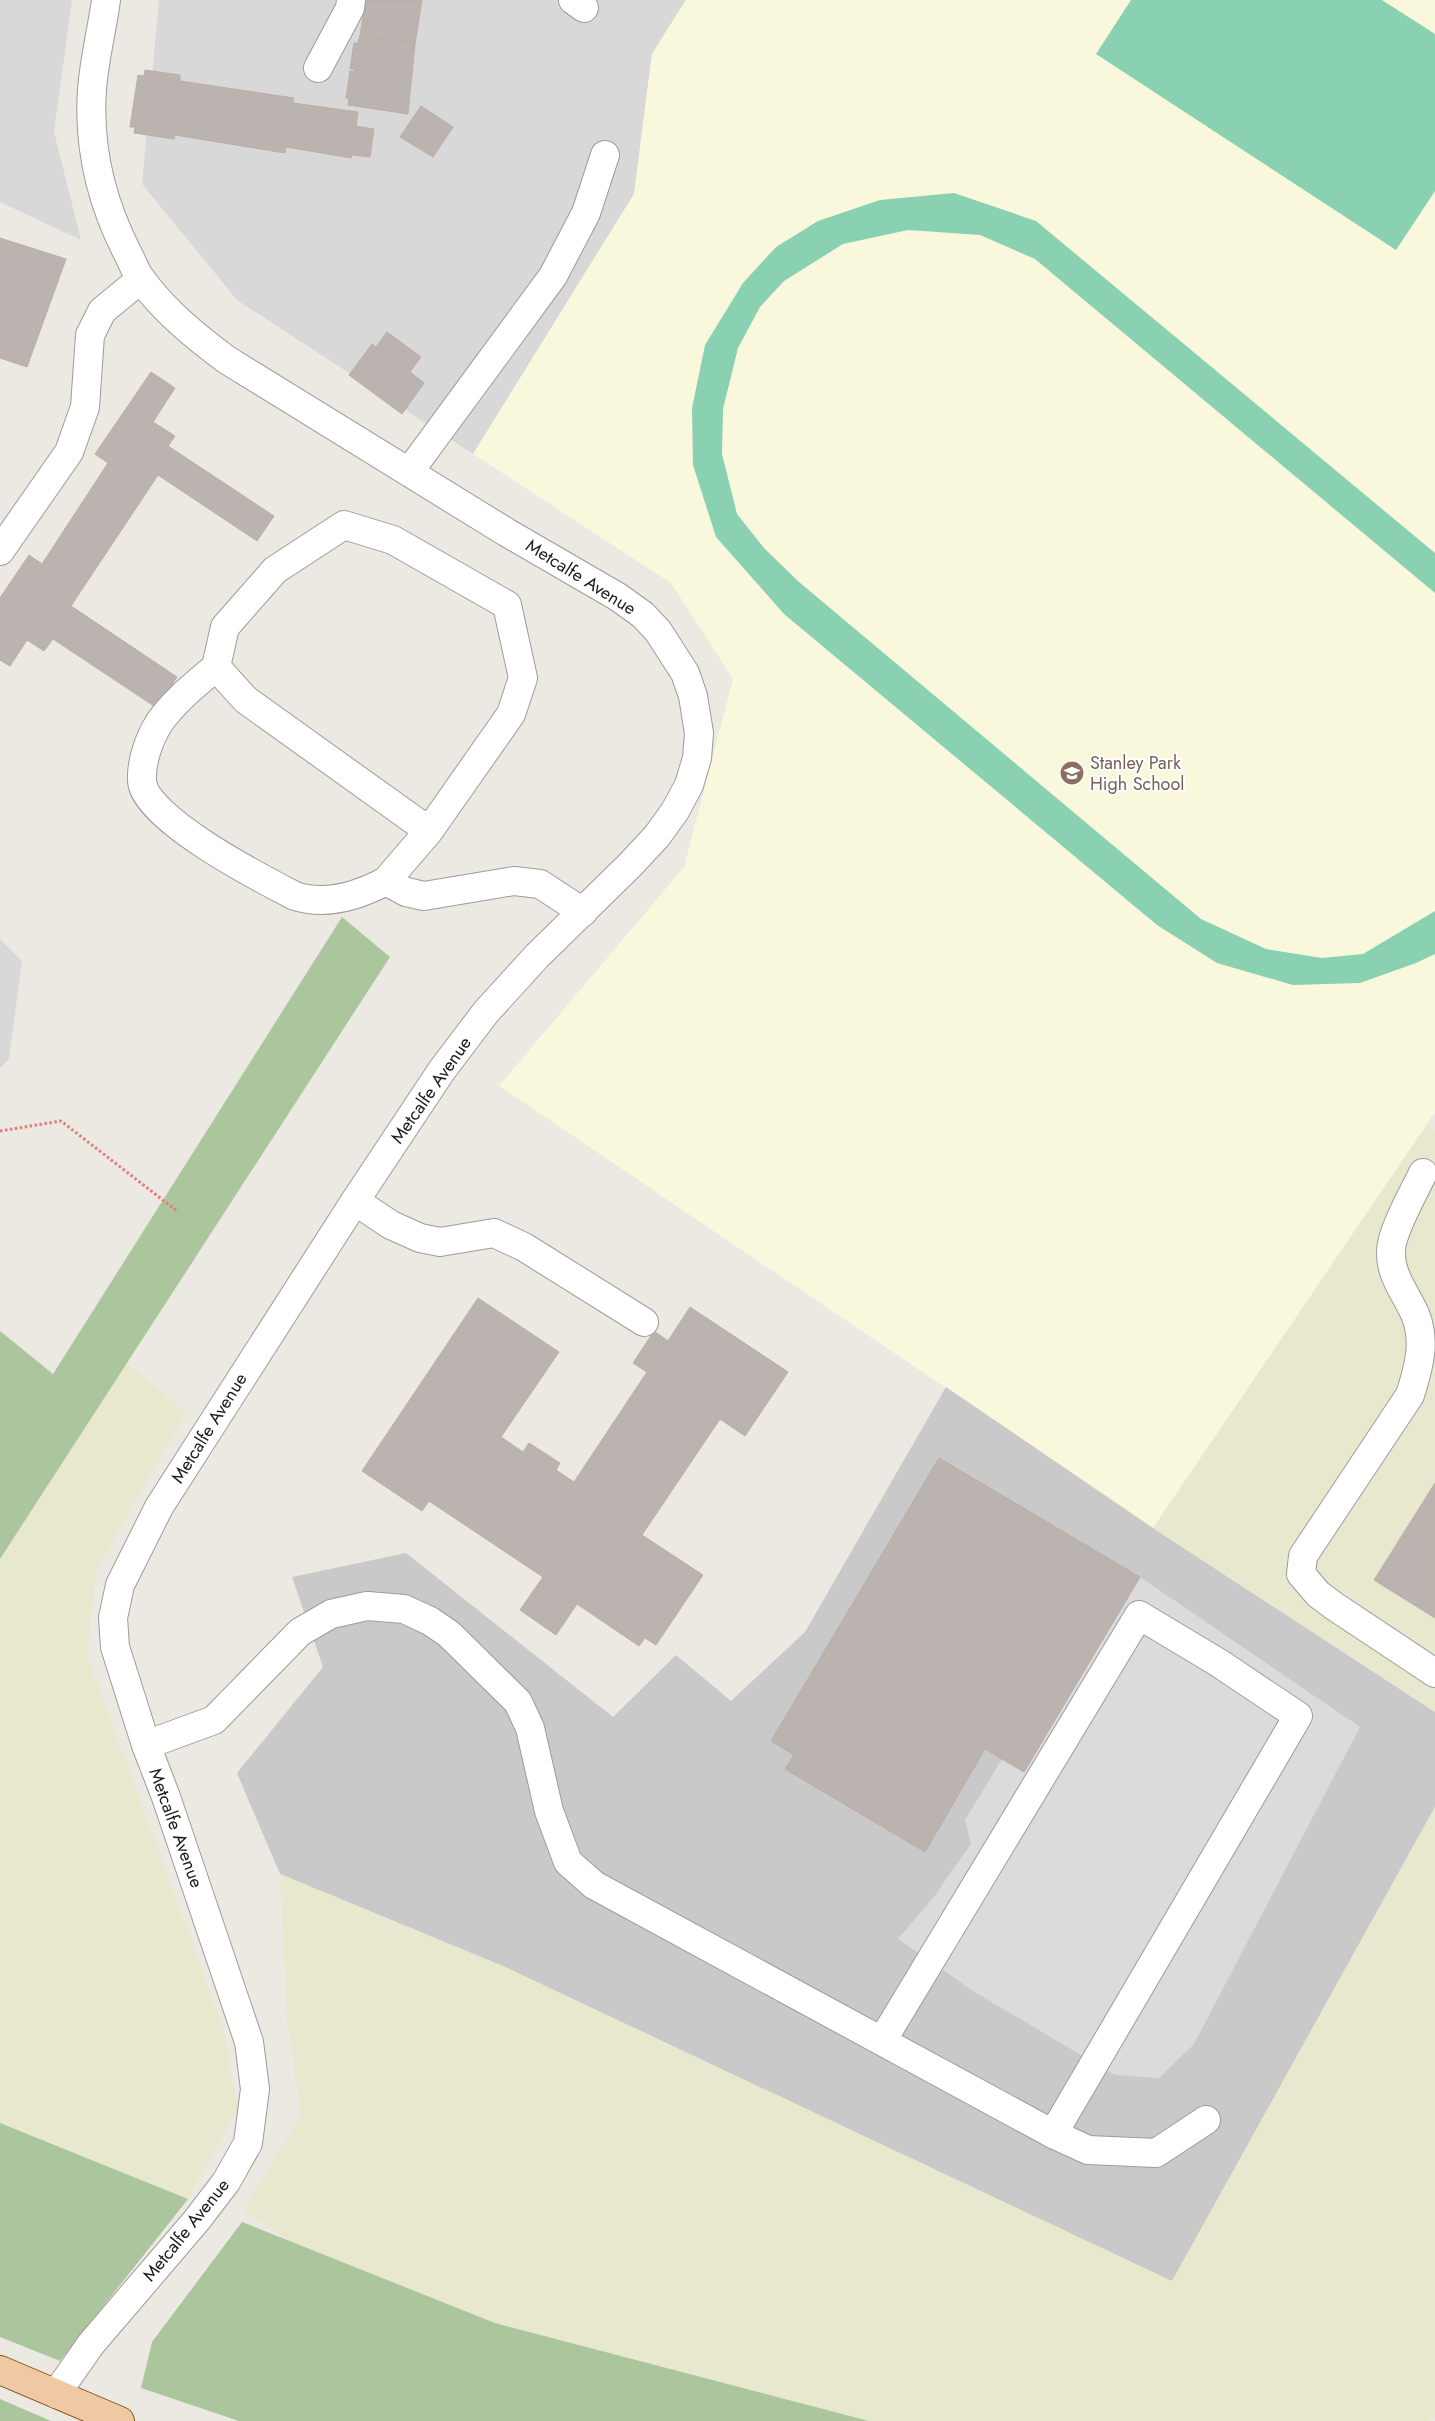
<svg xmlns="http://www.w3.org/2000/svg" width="1435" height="2421" font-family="Jost,sans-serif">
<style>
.residential{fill:#d9d8d8}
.education{fill:#faf8dc}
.religious{fill:#c9c9c9}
.farmland{fill:#e8e8cf}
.forest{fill:#abc69c}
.pitch{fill:#89d1b1}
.parking{fill:#dbdbdb}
.building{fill:#bbb3af;stroke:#bbaea6}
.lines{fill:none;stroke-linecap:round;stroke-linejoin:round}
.minor-casing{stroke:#9c9c9c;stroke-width:30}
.major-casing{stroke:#815412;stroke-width:30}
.path{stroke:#e77b77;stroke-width:3;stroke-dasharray:2.5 2.5;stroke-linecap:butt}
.minor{stroke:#fff;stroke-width:28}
.major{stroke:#efc9a3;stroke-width:28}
.labels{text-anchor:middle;stroke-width:4;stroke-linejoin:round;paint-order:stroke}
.street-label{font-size:18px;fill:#1b1b1b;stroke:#fff}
.education-label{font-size:18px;fill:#785e54;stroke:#fff;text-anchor:start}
</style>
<rect width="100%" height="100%" fill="#ece8e2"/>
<g class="residential">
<polygon points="0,0 72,0 54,132 81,240 0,202"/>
<polygon points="159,0 686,0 652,54 634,194 473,454 237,300 142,184"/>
<polygon points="0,939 22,961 9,1059 0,1068"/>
</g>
<polygon class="education" points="686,0 1435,0 1435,1112 1153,1528 499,1086 684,867 733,679 671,583 473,454 634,194 652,54"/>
<polygon class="religious" points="946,1387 1153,1528 1435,1712 1435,1807 1172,2282 505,1967 280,1874 237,1773 323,1667 292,1577 406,1553 613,1717 676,1655 731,1701 805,1632"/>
<g class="farmland">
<polygon points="1427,1125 1435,1131 1435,1712 1153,1528"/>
<polygon points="127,1363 186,1412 96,1571 87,1655 224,2030 238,2109 188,2199 0,2123 0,1559"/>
<polygon points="1435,1807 1435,2418 1427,2421 869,2421 495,2323 292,2242 243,2211 301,2115 287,2016 280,1874 505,1967 1172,2281"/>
</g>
<g class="forest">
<polygon points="342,917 390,957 0,1559 0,1331 53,1374"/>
<polygon points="0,2123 188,2199 60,2361 0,2337"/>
<polygon points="242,2222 495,2323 869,2421 239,2421 141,2388 152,2342"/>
<polygon points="0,2399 51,2421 0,2421"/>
</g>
<g class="pitch">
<polygon points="1131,0 1382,0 1435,34 1435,191 1396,250 1096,54"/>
<polygon points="954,193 1036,221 1435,553 1435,593 1035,259 980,235 908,230 843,244 784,281 760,307 738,348 723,409 722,454 737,514 764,548 799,582 1201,919 1266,949 1322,958 1363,954 1435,911 1435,954 1416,963 1360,983 1293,985 1217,963 1157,925 784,614 716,537 693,465 692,408 705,345 743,283 776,247 818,221 880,200"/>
</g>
<polygon class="parking" points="1140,1577 1360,1727 1194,2044 1159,2078 1115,2075 976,1993 898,1939 933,1898 971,1844 965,1820 1002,1759 1024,1772"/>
<g class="building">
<polygon points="366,0 422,0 415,44 360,35"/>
<polygon points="360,35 415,44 408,114 348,105 349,99 346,98 350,71 354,72 354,69 350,69 354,43 358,43"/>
<polygon points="145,70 180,75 180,81 294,98 293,103 358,112 356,126 374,129 370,157 352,155 351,158 286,147 285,153 175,135 174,139 134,133 135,127 130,127 138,75 144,76"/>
<polygon points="421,106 453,127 433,157 400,137"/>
<polygon points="0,238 66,259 27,367 0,358"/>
<polygon points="387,332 421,357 410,372 424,383 402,414 349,375 372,344 376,347"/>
<polygon points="151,372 175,388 153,422 175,436 168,446 274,516 257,541 158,475 71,606 177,677 157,708 53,639 44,651 27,640 10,666 0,660 0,598 29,555 42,564 108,463 95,454"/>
<polygon points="478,1298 559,1352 501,1437 523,1452 529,1443 560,1463 556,1470 574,1482 647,1372 633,1363 654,1331 668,1341 690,1307 788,1372 745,1436 720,1419 642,1535 703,1575 656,1645 645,1638 639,1646 577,1604 556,1635 520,1610 543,1577 429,1501 422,1511 362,1471"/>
<polygon points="939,1458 1140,1577 1024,1772 985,1749 925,1852 785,1769 794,1755 771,1741"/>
<polygon points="1435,1483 1435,1618 1374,1580"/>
</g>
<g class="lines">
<defs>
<g id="minor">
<polyline points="573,0 584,8"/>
<polyline points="318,68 350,8 351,0"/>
<polyline points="409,472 553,276 586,213 605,155"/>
<polyline points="0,551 69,452 85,407 90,335 102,311 141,279"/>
<path d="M 216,667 C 196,684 174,701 159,723 C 149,739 141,762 142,781 C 145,819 262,879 295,896 C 326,906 358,896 386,881 L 406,892 L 424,896 L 514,881 L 540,884 L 583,912"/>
<polyline points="386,881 429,831 511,714 523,678 507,605 393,540 344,525 275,570 225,627 216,667 246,700 429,831"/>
<path d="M 1423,1173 C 1414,1192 1391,1232 1391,1251 C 1390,1271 1401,1287 1410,1304 C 1428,1334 1420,1364 1410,1395 L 1303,1556 L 1301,1574 L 1318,1594 L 1334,1606 L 1435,1673"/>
<polyline points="355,1201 391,1225 420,1238 440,1242 494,1233 524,1247 644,1322"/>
<polyline points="146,1745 214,1720 300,1632 331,1614 367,1606 404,1609 430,1621 449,1634 518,1702 530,1728 549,1811 568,1862 594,1885 1053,2134 1088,2150 1156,2153 1206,2120"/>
<polyline points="882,2041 1139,1615 1219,1663 1298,1716 1053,2134"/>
<path d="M 56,2394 L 91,2344 L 196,2221 L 226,2182 L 248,2143 L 255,2089 L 249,2042 L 166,1797 L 146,1745 L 115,1647 L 113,1618 L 120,1585 L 159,1507 L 355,1201 L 442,1070 L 486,1012 L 537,956 L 630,865 L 657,836 L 675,811 L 689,785 L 697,758 L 699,733 L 693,696 L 685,673 L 658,631 L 643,615 L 618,597 L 506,532 L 227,360 C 196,337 164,311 141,279 C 135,271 132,261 127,252 C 101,201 88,148 92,90 C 94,60 102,30 106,0"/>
</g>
<polyline id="major" points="0,2370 120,2421"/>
</defs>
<use href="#minor" class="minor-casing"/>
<use href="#major" class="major-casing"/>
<polyline class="path" points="0,1131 61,1121 177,1211"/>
<use href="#minor" class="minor"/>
<use href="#major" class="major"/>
</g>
<defs>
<symbol id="school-disc" viewBox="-11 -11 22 22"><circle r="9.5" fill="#8d6e63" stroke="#fff"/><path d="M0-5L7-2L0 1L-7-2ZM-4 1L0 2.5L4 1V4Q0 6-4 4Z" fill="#fff"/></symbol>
</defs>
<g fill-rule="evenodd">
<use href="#school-disc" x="1058" y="759" width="28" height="28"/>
</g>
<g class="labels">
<g class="street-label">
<text transform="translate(581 577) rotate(32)" y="6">Metcalfe Avenue</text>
<text transform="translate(431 1090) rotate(-55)" y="6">Metcalfe Avenue</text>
<text transform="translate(209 1428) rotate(-58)" y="6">Metcalfe Avenue</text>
<text transform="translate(176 1828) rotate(70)" y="6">Metcalfe Avenue</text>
<text transform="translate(186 2230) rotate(-51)" y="6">Metcalfe Avenue</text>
</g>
<g class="education-label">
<text x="1090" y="769">Stanley Park<tspan x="1090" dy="21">High School</tspan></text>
</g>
</g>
</svg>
